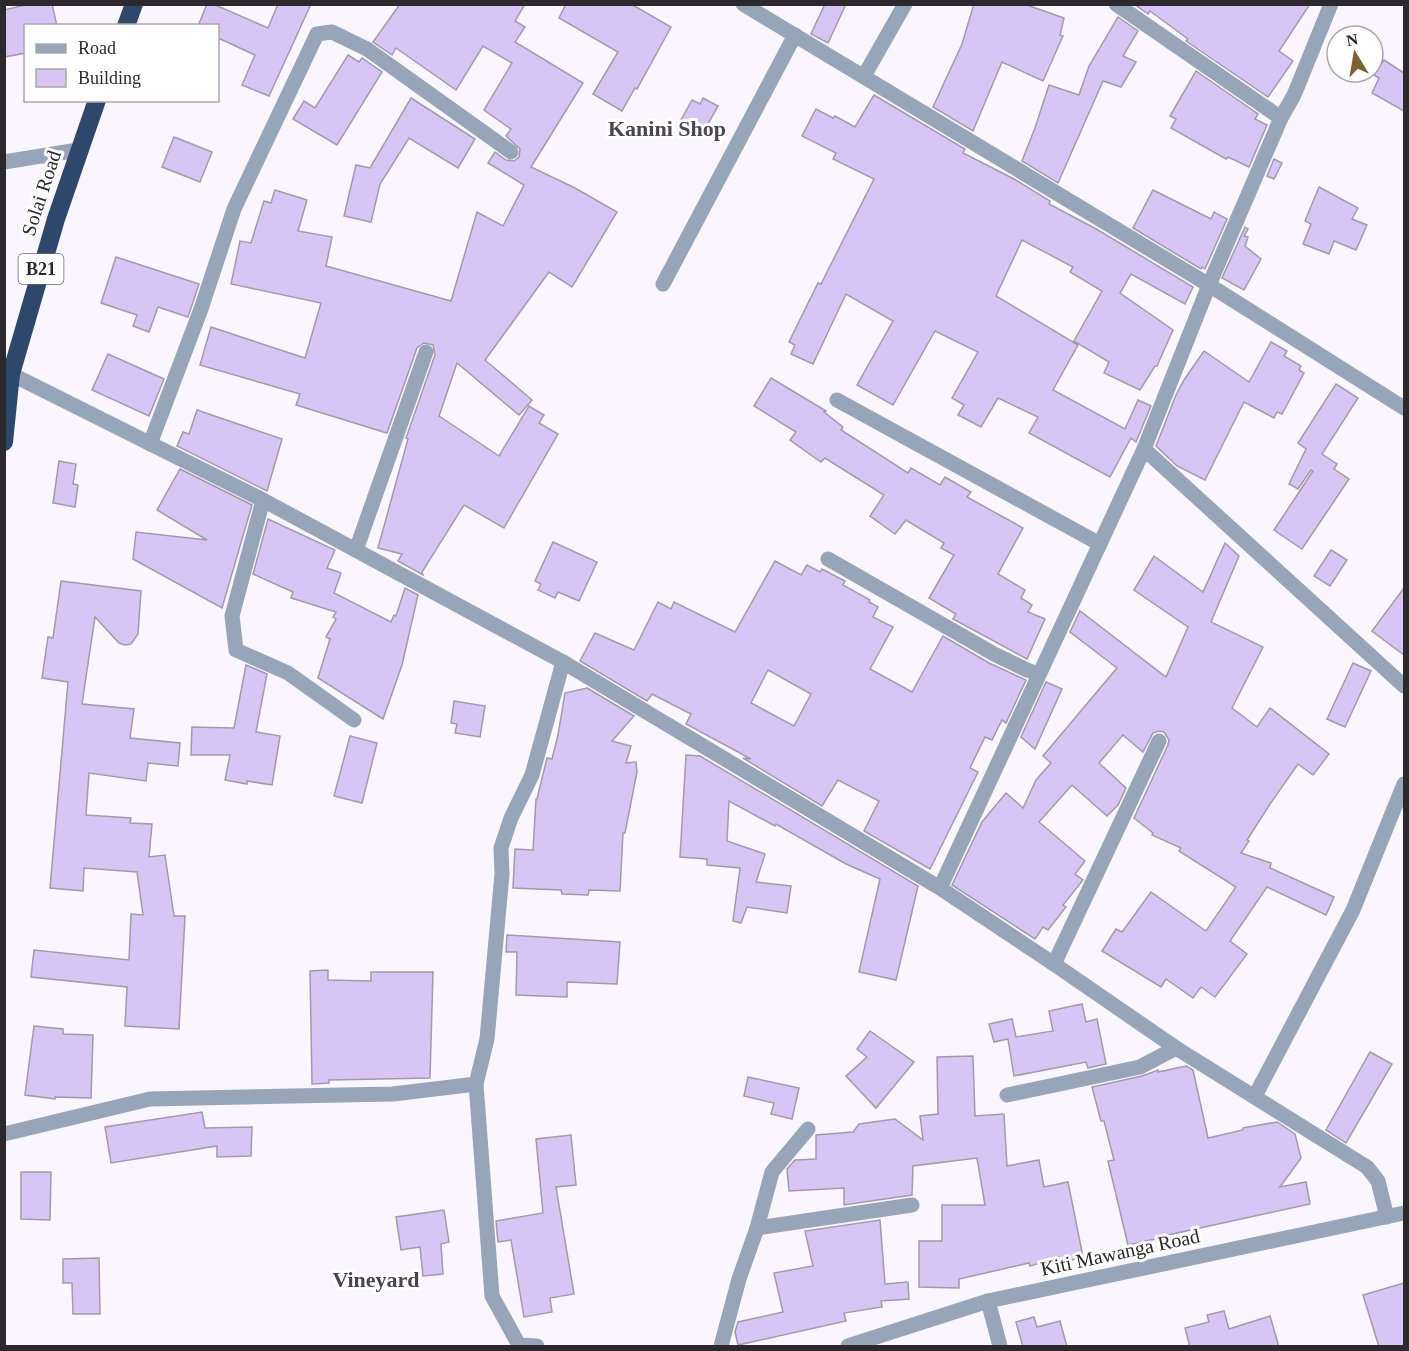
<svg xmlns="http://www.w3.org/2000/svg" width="1409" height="1351" font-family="'Times New Roman',serif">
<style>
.building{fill:#d8c5f6;stroke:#a09ba8;stroke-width:1.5;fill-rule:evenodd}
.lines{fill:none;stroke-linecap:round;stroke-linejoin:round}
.minor{stroke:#98a4b8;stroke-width:15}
.highway{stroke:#30476c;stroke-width:18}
.labels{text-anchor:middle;stroke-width:6;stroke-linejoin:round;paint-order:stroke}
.shield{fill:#fff;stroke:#6b696d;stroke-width:1.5}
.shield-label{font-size:18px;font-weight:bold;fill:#2b292e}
.street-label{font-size:20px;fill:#2b292e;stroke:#fff}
.quarter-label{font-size:22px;font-weight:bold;fill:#4a4551;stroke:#fff}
</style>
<rect width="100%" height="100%" fill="#f9f6ff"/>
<g class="building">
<polygon points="29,4 52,4 57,26 26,26 26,53 4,57 4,10"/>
<polygon points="207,4 213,4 268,28 278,4 311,4 269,96 242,85 255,55 218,38 218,26 198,26"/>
<polygon points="400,4 525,4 515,21 525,27 515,42 583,83 531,167 575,188 617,212 572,287 549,272 485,360 532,400 519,415 457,363 439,416 499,456 529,406 544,415 539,423 558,434 504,528 464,505 422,572 423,575 398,561 402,554 378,548 408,439 406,438 435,355 433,345 424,343 417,348 387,433 296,405 300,394 200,365 211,327 305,358 321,303 231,284 240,241 251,243 264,201 271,203 275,190 307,200 298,231 332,237 326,266 451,301 477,212 503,226 524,185 488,163 495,152 506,160 514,161 519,157 520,149 506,136 511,129 484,110 512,63 483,46 456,90 396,48 392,55 373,42"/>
<polygon points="566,4 631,4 671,27 637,89 635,88 622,111 593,94 618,52 559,18"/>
<polygon points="825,4 846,4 828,43 811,34"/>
<polygon points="974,4 1024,4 1064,18 1060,35 1063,36 1043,81 1002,62 973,131 933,107 962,44"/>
<polygon points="1134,4 1310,4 1279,51 1293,61 1268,97 1186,41 1188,39 1150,11 1148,14"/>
<polygon points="1118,17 1138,31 1123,56 1136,62 1121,87 1103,81 1058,183 1022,161 1035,128 1049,85 1079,95 1089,66"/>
<polygon points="348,55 359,62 362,58 382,72 337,145 293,119 304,101 315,108"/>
<polygon points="1384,60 1404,73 1404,111 1372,93 1379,78 1374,75"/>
<polygon points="1196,71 1258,114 1255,119 1267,125 1249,167 1228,157 1226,159 1171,128 1176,119 1170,116"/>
<polygon points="874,95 965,149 963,153 1014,179 1050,201 1049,204 1098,230 1193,287 1185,304 1131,274 1120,293 1173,330 1157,366 1155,366 1140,390 1104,373 1109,362 1074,341 1102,291 1070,272 1073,267 1022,240 996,296 1078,345 1053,390 1125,429 1138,400 1151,406 1136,442 1131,438 1110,477 1029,433 1038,417 998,398 981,427 958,415 964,405 952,398 978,352 935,331 893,405 857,385 893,321 846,294 813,364 791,354 795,345 789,342 818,283 821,284 874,179 833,159 836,153 802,136 816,109 833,118 835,116 855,127"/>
<polygon points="411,98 475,139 458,168 409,138 380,184 371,222 344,216 356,165 370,168"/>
<polygon points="703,98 718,106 703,133 681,120 692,100 700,104"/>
<polygon points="174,137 212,152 200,182 162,167"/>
<polygon points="1274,159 1282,163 1274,179 1267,176"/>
<polygon points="1319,187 1358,208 1352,219 1367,225 1356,250 1334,241 1329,254 1303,244 1311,224 1305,221"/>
<polygon points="1153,190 1211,219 1214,212 1227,219 1205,269 1202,267 1201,269 1133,228"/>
<polygon points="1245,227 1248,229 1244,236 1248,237 1245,246 1261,259 1244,290 1222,278"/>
<polygon points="116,257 199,284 188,317 158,307 149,332 133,326 137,315 101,303"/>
<polygon points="1271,342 1287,351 1284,356 1301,366 1299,370 1304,373 1282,414 1277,412 1274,418 1244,402 1205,480 1177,466 1156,446 1176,395 1184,380 1204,351 1249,382"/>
<polygon points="108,354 164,379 149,416 92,390"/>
<polygon points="771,378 826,411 824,412 843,427 841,430 908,473 911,468 940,485 945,477 971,492 967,497 1023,528 998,574 1025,590 1021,598 1032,605 1028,612 1045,619 1027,659 953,619 956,614 929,598 954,555 941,548 944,543 906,520 895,534 870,516 884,495 825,458 821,462 790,440 796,432 754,406"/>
<polygon points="1336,384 1358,398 1322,454 1337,464 1334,469 1349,479 1302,549 1274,530 1313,471 1311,470 1298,489 1289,484 1306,449 1298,443"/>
<polygon points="197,410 282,439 267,491 177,446 183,432 189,434"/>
<polygon points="59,461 76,464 73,484 78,485 75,507 53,503"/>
<polygon points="180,469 252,505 222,608 133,559 136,532 207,540 157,510"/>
<polygon points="268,519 335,550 327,568 341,573 334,593 391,622 394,615 396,616 405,588 418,595 402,665 383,719 318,678 330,639 326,637 336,619 333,617 336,612 291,598 293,592 253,574"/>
<polygon points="553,542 597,562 579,601 558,592 555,598 538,590 541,584 535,581"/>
<polygon points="1225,543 1239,556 1211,622 1263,647 1232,708 1257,727 1270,708 1329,754 1313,775 1298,764 1270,804 1247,840 1249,841 1241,853 1271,863 1270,868 1334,897 1326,915 1267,887 1230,941 1247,954 1215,997 1201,987 1193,998 1166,979 1161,987 1102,951 1116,929 1122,932 1151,892 1206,931 1236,887 1179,851 1181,848 1152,835 1153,833 1134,818 1168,745 1169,740 1164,732 1159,731 1153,733 1143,752 1123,735 1099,763 1126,788 1118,805 1107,816 1072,785 1039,822 1085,861 1075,874 1083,880 1063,905 1066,907 1048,930 1043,927 1035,939 952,885 982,822 1006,793 1023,808 1036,780 1051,763 1043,756 1117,668 1070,632 1080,611 1166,677 1188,627 1134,590 1154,556 1203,592"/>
<polygon points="1331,550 1347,560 1330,586 1314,576"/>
<path d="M 775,561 L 801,575 L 807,565 L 820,572 L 822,569 L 845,581 L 843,585 L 870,600 L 869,602 L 878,607 L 873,617 L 893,627 L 870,669 L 912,692 L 943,636 L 989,663 L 1026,680 L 1006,723 L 1002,720 L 992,740 L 985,737 L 970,768 L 978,772 L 930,869 L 864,831 L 879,801 L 838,780 L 822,806 L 743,758 L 751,759 L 686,724 L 691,714 L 652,694 L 647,701 L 580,661 L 595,633 L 634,650 L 658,602 L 671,609 L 674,602 L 735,632 ZM 768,670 L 811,694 L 794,726 L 751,703 Z"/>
<polygon points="61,581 141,591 138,634 131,644 125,645 119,643 95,617 82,704 134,709 130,738 180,743 178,766 148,763 146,781 89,773 86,815 131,818 130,823 152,824 149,857 165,855 174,916 185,916 179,1029 125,1026 127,987 31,977 34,950 129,960 131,914 143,915 137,872 84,868 83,891 50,888 68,682 42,678 48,637 53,638"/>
<polygon points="1404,588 1404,655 1372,631"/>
<polygon points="1353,663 1371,671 1345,727 1327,719"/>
<polygon points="246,665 267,674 256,732 280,736 272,785 247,781 247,784 225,780 230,755 191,755 192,727 234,728"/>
<polygon points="1046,682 1062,689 1035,749 1021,737"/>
<polygon points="587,688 634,716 612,741 631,746 626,763 636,762 637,772 625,833 623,833 620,891 589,890 588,895 562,894 561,890 513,888 515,849 533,850 536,799 537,799 547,758 552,759 558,735 565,693"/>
<polygon points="454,701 485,706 480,737 455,733 457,724 451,723"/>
<polygon points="350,736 377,743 362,803 334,796"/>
<polygon points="686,755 700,756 918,886 896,980 859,972 880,879 846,864 776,824 775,826 729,801 727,841 765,854 756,882 791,886 787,913 747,907 741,923 733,921 740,868 707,865 707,859 680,857"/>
<polygon points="507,935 620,942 617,984 567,982 567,997 516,995 517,952 506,952"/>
<polygon points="328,970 328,980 371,981 371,972 433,972 430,1078 329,1080 329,1083 312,1084 310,971"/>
<polygon points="1082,1004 1086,1022 1097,1019 1106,1064 1088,1068 1086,1062 1014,1076 1008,1039 994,1042 989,1024 1012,1019 1016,1037 1053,1031 1049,1011"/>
<polygon points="34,1026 63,1029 63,1034 93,1035 91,1098 55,1097 55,1099 25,1095"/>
<polygon points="870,1031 914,1062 876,1108 846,1076 867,1057 857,1049"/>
<polygon points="1370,1052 1392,1064 1346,1143 1326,1130"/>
<polygon points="973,1056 975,1116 1004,1114 1007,1166 1039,1160 1044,1187 1068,1182 1083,1257 1060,1263 1059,1257 1030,1266 1029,1263 959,1279 959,1288 919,1287 919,1241 942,1241 942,1205 985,1205 977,1158 913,1166 912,1195 844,1205 844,1188 789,1191 787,1169 795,1160 816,1159 816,1135 853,1132 859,1124 895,1119 923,1140 920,1116 938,1114 937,1057"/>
<polygon points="1186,1066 1193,1070 1208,1138 1243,1130 1243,1128 1277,1122 1295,1134 1301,1158 1280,1187 1306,1182 1310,1204 1168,1235 1169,1236 1128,1245 1108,1161 1114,1160 1104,1121 1101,1121 1092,1087 1142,1076 1158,1070 1158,1072"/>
<polygon points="748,1077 799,1088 792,1119 771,1114 774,1103 744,1096"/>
<polygon points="202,1112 205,1128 252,1127 251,1156 217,1157 217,1146 111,1163 105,1127"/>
<polygon points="571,1135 576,1185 556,1187 574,1294 550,1298 552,1312 524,1317 511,1240 498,1242 496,1221 543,1213 536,1139"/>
<polygon points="21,1172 51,1172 50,1220 21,1219"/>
<polygon points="444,1210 449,1242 441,1244 443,1274 423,1276 420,1247 401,1250 396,1217"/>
<polygon points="880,1220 885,1284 908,1282 909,1299 881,1301 882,1307 844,1313 846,1321 738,1345 735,1332 738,1322 783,1312 774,1273 813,1266 805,1231"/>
<polygon points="99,1258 100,1314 73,1314 72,1283 63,1283 63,1259"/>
<polygon points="1404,1283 1404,1347 1379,1347 1363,1295"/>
<polygon points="1224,1311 1229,1329 1270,1316 1279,1347 1188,1347 1189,1343 1185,1328 1209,1322 1207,1315"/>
<polygon points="1034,1317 1037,1327 1060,1321 1067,1347 1023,1347 1016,1322"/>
</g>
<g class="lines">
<g class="minor">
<polyline points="743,4 1209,285 1404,408"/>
<polyline points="1116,4 1281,118"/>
<polyline points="864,76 905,4"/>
<polyline points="4,162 78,150"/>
<polyline points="663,284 795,35"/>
<polyline points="11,374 263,500 563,662 940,888 1054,964 1176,1048 1367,1167 1378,1181 1387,1217"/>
<polyline points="837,400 1100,544"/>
<polyline points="150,444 201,309 234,209 317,34 332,32 367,49 511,152"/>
<polyline points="1144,449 1404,686"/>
<polyline points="263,500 232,616 236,650 288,673 354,720"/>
<polyline points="356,550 426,352"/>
<polyline points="828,559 994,654 1027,670 1039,674"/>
<polyline points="940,888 1144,449 1209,285 1281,118 1294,95 1331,4"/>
<polyline points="1054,964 1159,741"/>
<polyline points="476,1084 492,1296 519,1345 537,1346"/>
<polyline points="1007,1095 1140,1067 1176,1048"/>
<polyline points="1255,1096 1353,910 1404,784"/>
<polyline points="4,1134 150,1099 393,1094 476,1084 487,1039 502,874 501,848 511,818 532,775 563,662"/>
<polyline points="757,1228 912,1205"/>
<polyline points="988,1301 1000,1346"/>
<polyline points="721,1346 739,1279 757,1228 772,1172 808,1129"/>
<polyline points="848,1346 988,1301 1404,1213"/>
</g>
<g class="highway">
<polyline points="126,26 134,4"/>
<polyline points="4,442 11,374 56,219 97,100"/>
</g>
</g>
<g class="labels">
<rect class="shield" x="18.5" y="254" width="45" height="30" rx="4.5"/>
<g class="shield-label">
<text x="41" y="275">B21</text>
</g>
<g class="street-label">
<text transform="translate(41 193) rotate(-72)" y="7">Solai Road</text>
<text transform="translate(1120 1252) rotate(-12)" y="7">Kiti Mawanga Road</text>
</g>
<g class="quarter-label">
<text x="667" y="136">Kanini Shop</text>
<text x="376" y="1287">Vineyard</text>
</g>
</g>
<rect width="1409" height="1351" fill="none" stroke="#2b292e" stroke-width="12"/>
<rect x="24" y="24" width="195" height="78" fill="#ffffff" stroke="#aaa9ab" stroke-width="1.5"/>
<rect x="36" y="44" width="30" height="9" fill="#98a4b8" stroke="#aaa9ab" stroke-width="1.5"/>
<text x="78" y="54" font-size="18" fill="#2b292e">Road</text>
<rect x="36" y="69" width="30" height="18" fill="#d8c5f6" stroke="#aaa9ab" stroke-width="1.5"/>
<text x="78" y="84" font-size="18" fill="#2b292e">Building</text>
<g transform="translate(1355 54) rotate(349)"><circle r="28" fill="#ffffff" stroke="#aaa9ab" stroke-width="1.5"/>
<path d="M0-4.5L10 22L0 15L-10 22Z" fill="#7d5f33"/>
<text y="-9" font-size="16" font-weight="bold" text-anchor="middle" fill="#2b292e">N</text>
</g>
</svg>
